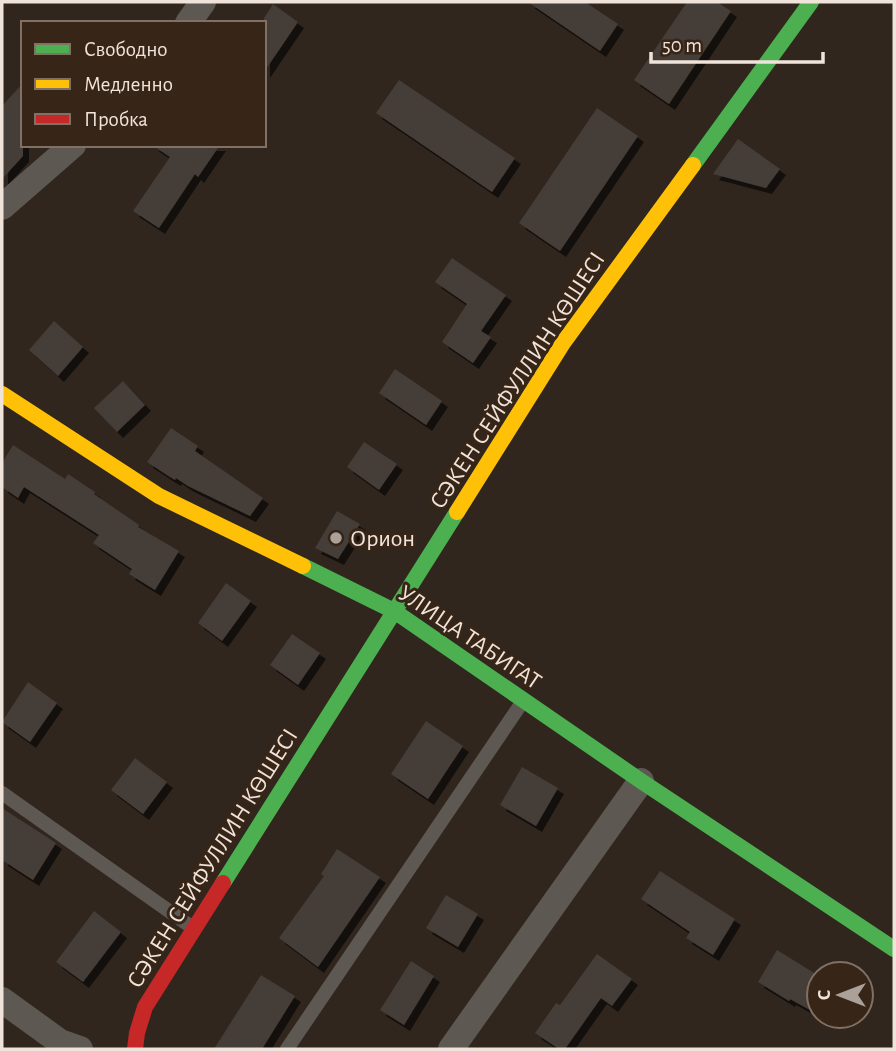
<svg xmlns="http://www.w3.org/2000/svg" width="896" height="1051" font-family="'Alegreya Sans',sans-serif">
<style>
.building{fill:#453c38;filter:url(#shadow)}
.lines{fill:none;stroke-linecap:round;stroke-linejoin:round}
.lane{stroke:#5d5952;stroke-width:14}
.street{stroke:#5d5952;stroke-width:26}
.fast{stroke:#4caf50;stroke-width:16}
.slow{stroke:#ffc107;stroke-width:16}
.jam{stroke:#c62828;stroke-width:16}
.poi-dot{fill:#aca198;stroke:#372517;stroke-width:2.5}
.labels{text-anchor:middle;stroke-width:6;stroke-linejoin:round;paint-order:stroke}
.street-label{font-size:24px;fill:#efe3da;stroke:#372517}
.poi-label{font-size:24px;fill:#efe3da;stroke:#372517;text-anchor:start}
</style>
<defs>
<filter id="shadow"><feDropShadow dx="6" dy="6" stdDeviation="0" flood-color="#0009"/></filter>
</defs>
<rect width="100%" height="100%" fill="#30261e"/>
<g class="building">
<polygon points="528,2 585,2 618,24 600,51"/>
<polygon points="687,2 717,2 731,11 669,104 634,80"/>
<polygon points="273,4 298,22 264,72 264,18"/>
<polygon points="399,80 515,158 492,192 376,113"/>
<polygon points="23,83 23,156 2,179 2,106"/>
<polygon points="597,108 638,136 560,251 519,223"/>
<polygon points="738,139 780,169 766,188 713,174"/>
<polygon points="152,145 220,145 198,177 195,174 159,228 133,211 170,157"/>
<polygon points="452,258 506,295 481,331 491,337 473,363 442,342 467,304 435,282"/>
<polygon points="54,321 83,347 58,376 29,350"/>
<polygon points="395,369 442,401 426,425 379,393"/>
<polygon points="123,381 145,405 117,432 94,408"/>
<polygon points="171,428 198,446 195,451 263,498 250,516 188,486 176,478 175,480 170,477 147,462"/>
<polygon points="364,442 397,464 379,490 347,467"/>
<polygon points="13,445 65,479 68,474 95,492 94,494 139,525 138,527 179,551 155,590 129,574 132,569 93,543 99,535 24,487 18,498 2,487 2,463"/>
<polygon points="337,511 360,524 338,559 315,548"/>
<polygon points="226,583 251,601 222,641 198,623"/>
<polygon points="292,634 320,653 298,685 270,665"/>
<polygon points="28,682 57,703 30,742 2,722"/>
<polygon points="426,721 463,746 428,799 391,774"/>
<polygon points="135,758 167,782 143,814 111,790"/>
<polygon points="522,767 558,788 536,826 500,805"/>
<polygon points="2,808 56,843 33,880 2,860"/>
<polygon points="337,849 380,877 318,967 279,938 324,876 321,874"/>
<polygon points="660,871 735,919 713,955 686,938 690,932 641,899"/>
<polygon points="446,895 478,914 458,947 426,928"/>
<polygon points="94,911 121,932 83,982 56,962"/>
<polygon points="777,950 819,976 819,1015 790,999 789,1001 758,982"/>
<polygon points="597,954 632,979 612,1006 601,998 565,1049 559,1049 535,1033 556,1003 560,1005"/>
<polygon points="411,961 434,976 404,1025 380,1010"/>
<polygon points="261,975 295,996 262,1049 214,1049"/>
</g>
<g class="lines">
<g class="lane">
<polyline points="2,793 193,928"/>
<polyline points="287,1049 523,701"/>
</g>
<g class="street">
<polyline points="188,23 203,2"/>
<polyline points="2,207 73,145"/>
<polyline points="2,1000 60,1042 80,1049"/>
<polyline points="451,1049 641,781"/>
</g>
<g class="fast">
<polyline points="693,165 811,2"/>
<polyline points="303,566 394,611 641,781 894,949"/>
<polyline points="223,883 457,512"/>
</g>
<g class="slow">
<polyline points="2,394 159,496 303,566"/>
<polyline points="457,512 563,343 693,165"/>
</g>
<polyline class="jam" points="135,1049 137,1033 145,1007 223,883"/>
</g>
<circle class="poi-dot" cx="336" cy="538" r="7"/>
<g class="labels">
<g class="street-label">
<text transform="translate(517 380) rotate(-57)" y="8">СӘКЕН СЕЙФУЛЛИН КӨШЕСІ</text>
<text transform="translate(470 637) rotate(34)" y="8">УЛИЦА ТАБИГАТ</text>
<text transform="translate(212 858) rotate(-58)" y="8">СӘКЕН СЕЙФУЛЛИН КӨШЕСІ</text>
</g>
<g class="poi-label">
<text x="350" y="546">Орион</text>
</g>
</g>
<rect width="896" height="1051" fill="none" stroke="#efe3da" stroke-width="7"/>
<rect x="21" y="21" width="245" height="126" fill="#372517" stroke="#817165" stroke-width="2"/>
<rect x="35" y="44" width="35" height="10" fill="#4caf50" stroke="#817165" stroke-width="2"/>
<text x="84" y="56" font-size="21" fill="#efe3da">Свободно</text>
<rect x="35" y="79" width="35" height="10" fill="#ffc107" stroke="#817165" stroke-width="2"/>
<text x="84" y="91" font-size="21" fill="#efe3da">Медленно</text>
<rect x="35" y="114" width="35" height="10" fill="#c62828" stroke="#817165" stroke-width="2"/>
<text x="84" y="126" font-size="21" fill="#efe3da">Пробка</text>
<g transform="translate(840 995) rotate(270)"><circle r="33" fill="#372517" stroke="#817165" stroke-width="2"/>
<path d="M0-5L12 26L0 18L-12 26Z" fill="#aca198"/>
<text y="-10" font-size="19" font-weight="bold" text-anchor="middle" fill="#efe3da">С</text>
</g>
<path d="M651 52v10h172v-10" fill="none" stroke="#efe3da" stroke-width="3.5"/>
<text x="662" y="52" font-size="21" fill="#efe3da" stroke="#372517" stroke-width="5" paint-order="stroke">50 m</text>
</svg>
